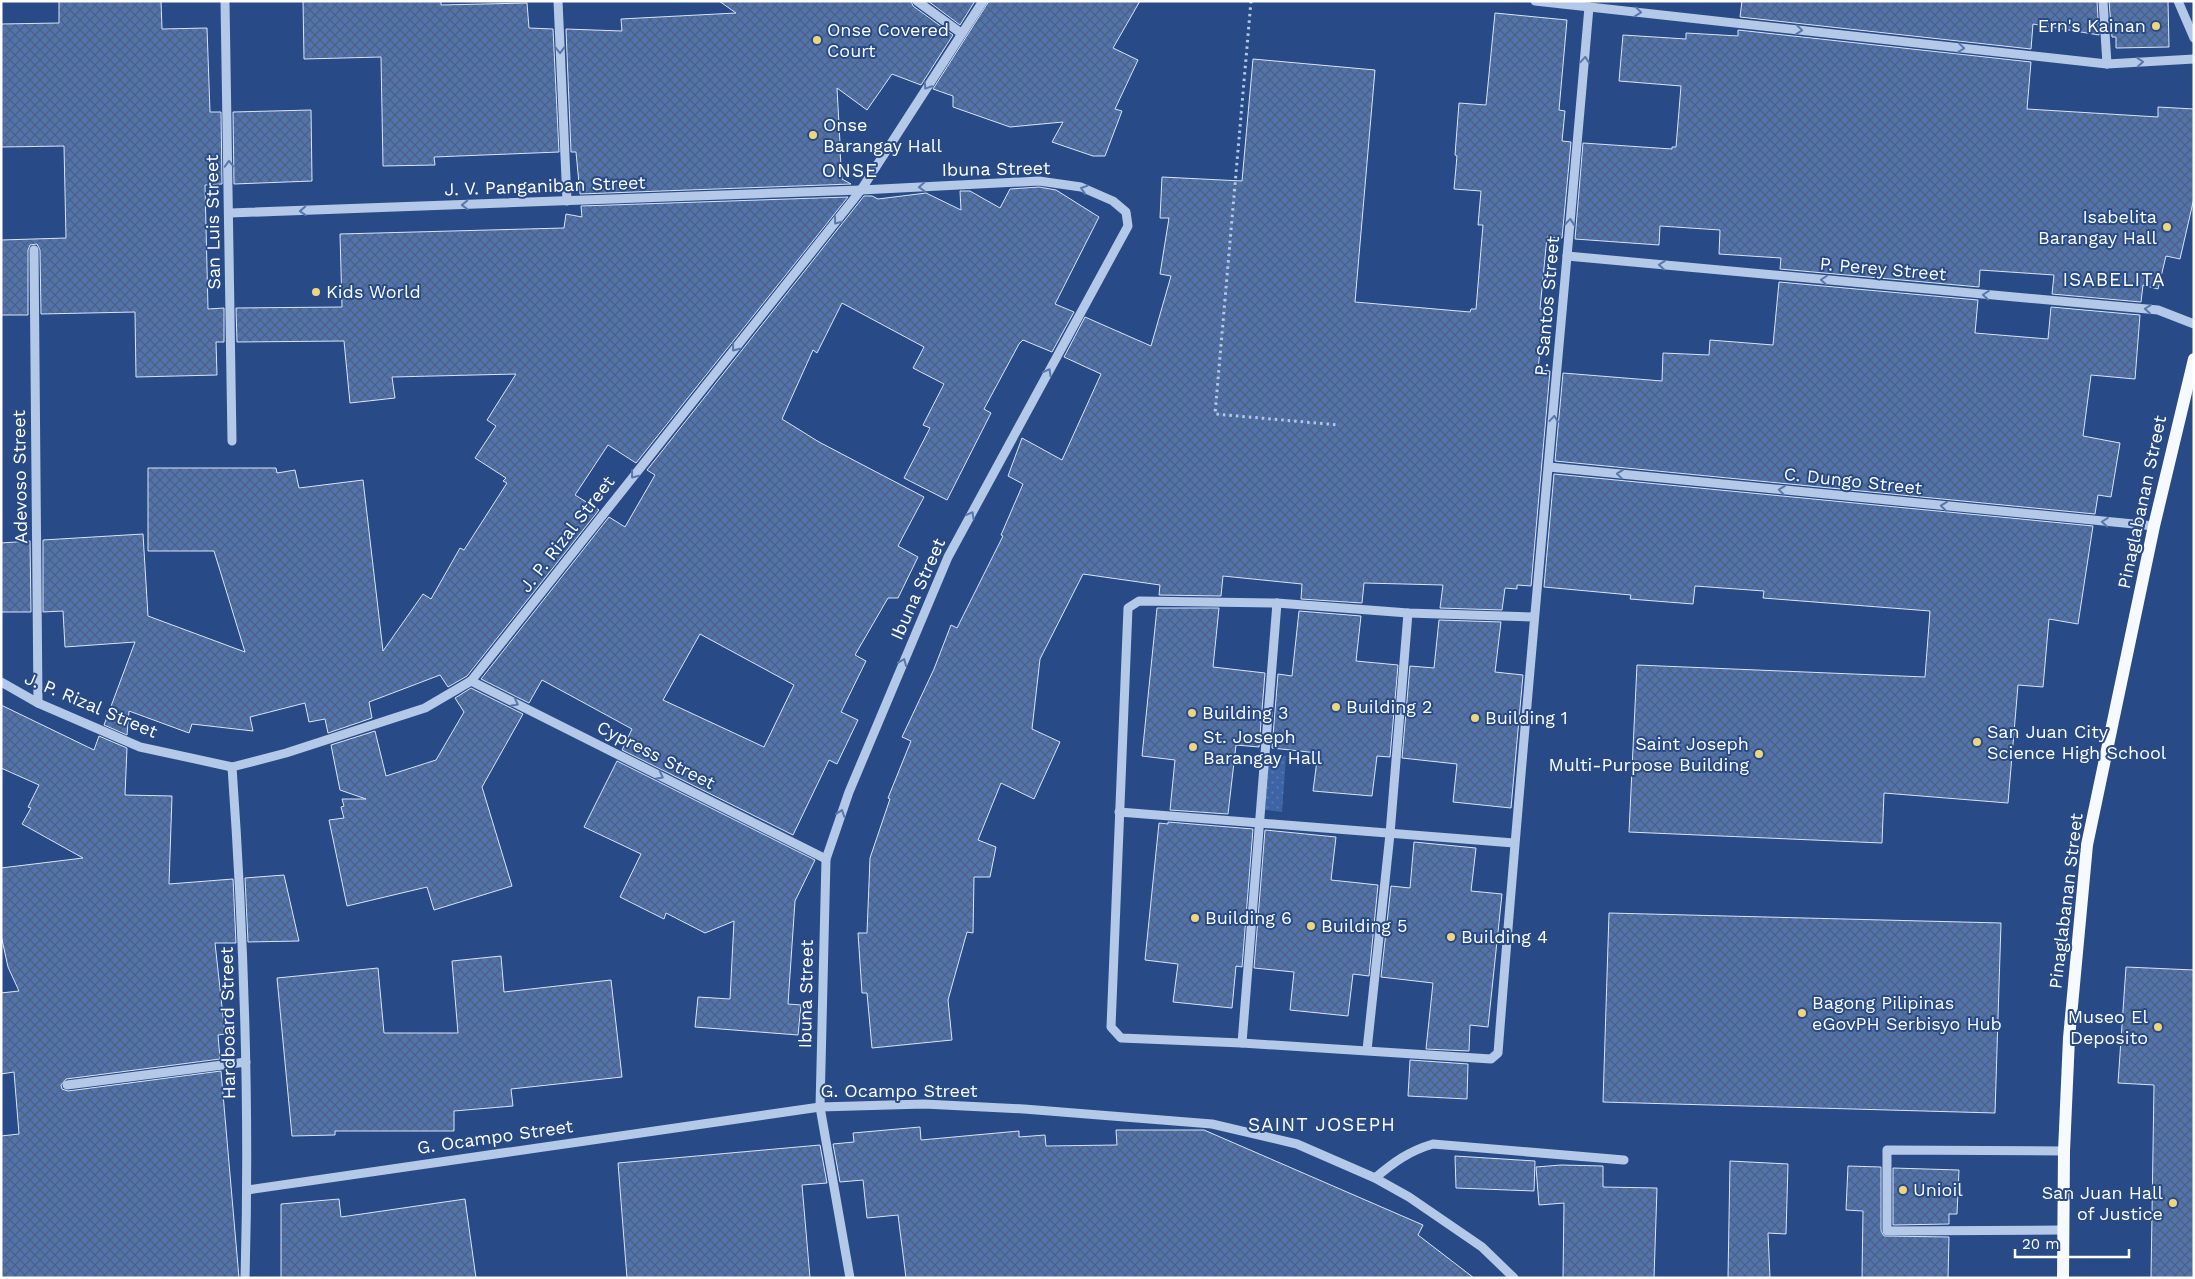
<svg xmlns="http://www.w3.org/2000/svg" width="2195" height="1279" font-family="'Work Sans',sans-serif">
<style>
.park{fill:url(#park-dots)}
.building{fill:url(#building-cross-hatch);stroke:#d8e4f7;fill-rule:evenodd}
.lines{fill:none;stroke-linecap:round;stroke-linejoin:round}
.path{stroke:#b4c8e8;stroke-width:3;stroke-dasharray:2.5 4;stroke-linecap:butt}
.minor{stroke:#b4c8e8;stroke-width:9}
.major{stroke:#f6f9fe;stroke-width:12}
.oneway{stroke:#5977a9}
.poi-dot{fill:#f0d67b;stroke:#284b87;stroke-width:2}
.labels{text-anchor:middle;stroke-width:4;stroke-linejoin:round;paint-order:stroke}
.poi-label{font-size:18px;fill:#fff;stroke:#284b87;text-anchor:start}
.street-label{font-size:18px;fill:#fff;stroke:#284b87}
.neighbourhood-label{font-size:19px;letter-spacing:1px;fill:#fff;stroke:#284b87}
</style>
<defs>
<pattern id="park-dots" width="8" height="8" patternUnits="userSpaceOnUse" patternTransform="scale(1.25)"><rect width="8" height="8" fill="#3d64a4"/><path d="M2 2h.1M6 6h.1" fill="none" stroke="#5a7bb2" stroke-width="1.8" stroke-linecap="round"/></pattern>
<pattern id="building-cross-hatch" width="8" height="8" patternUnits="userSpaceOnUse" patternTransform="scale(1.25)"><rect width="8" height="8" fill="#5174af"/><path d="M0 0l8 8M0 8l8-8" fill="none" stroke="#4e607e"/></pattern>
</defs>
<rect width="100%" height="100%" fill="#284b87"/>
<polygon class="park" points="1269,755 1286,756 1282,812 1265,810"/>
<g class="building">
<polygon points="59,1 161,1 162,29 207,28 210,112 221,112 222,184 205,185 208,309 224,308 224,342 216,342 217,375 136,377 135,312 41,314 40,250 37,244 30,245 28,250 28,315 1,315 1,240 66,238 64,146 1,147 1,24 59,23"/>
<polygon points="303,1 441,1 441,5 527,3 529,28 553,29 559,152 434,157 435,165 383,166 381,57 304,59"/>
<polygon points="719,1 911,1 913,6 953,35 921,85 892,74 867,110 837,88 840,143 827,145 840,151 842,179 851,184 580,194 576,152 571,152 566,29 622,31 621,19 736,13"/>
<polygon points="928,1 975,1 960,25"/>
<polygon points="989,1 1140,1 1113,48 1138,60 1115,109 1122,111 1105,156 1093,156 1052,142 1063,122 1010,127 953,107 953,96 933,89"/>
<polygon points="1742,1 2097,1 2099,35 2033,24 2031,49 1740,17"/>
<polygon points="2109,1 2168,1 2169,47 2116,48 2116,37 2112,37"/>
<polygon points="1495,13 1567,20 1559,110 1565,111 1562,141 1571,142 1562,238 1547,237 1540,309 1544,309 1538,370 1550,371 1531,586 1517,585 1517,589 1505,588 1502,610 1440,608 1443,585 1364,583 1362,603 1301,599 1302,584 1223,576 1221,596 1159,595 1160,585 1083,574 1040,659 1032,729 1060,742 1034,799 1001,783 978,840 996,847 990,877 974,877 973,933 967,932 948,1000 952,1040 872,1048 867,993 862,993 858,933 867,933 870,858 890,799 888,798 911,741 902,737 934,669 951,625 957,628 1003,536 1001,535 1023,484 1008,476 1022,438 1062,460 1101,374 1064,357 1085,317 1151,346 1171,276 1160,274 1169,218 1160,218 1162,177 1242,181 1253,59 1375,70 1355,302 1470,312 1471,309 1476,309 1483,225 1478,225 1481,191 1454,189 1457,156 1455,155 1459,103 1486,105"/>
<polygon points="1738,30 2031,62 2027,109 2158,117 2158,107 2194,109 2194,198 2180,259 2166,256 2158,289 2143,285 2141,302 2052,294 2054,275 1980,270 1979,287 1780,269 1781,258 1719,254 1720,230 1660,226 1659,245 1575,239 1583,143 1672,149 1672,147 1676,147 1681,86 1619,81 1623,35 1686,39 1686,33 1738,36"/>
<polygon points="311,110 312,181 234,184 233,112"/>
<path d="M 1039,187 L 1056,190 L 1099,217 L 1055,304 L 1074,312 L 1052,352 L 1023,340 L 1019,344 L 984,409 L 991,413 L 947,500 L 904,478 L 930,428 L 923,425 L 944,384 L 913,368 L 924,347 L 842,303 L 817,353 L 813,350 L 782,419 L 819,442 L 924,497 L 898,546 L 918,557 L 898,598 L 888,598 L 855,655 L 866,661 L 841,712 L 858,720 L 837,764 L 829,760 L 793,835 L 622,750 L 632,729 L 542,680 L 529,703 L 481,679 L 609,517 L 625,527 L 655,475 L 647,470 L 864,196 L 872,196 L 878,199 L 926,193 L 961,210 L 960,191 L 970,191 L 1000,208 L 1010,189 ZM 700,634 L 794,685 L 764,747 L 663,700 Z"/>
<polygon points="848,197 636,463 608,445 575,495 599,510 467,676 448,687 440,675 369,702 372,718 328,733 325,719 309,722 305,703 250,717 253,731 192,724 189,733 129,711 127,735 104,725 135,642 65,647 63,611 43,612 43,540 143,534 148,616 245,652 214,551 148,551 148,468 276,468 277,473 295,470 299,488 363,480 383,651 423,594 431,599 460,548 464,550 507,483 503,481 506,478 475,458 496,426 487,420 516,374 392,377 395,398 350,403 344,341 237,342 236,308 342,307 340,234 564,228 566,214 582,217 581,206"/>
<polygon points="1779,282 1978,300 1975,333 2048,339 2051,307 2140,315 2135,379 2091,375 2083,436 2120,443 2111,497 2098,495 2095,514 1555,461 1563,373 1662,381 1663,353 1709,355 1710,340 1773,345"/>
<polygon points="1554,474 2093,526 2078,624 2049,619 2043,687 2018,685 2008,803 1884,793 1882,843 1629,832 1637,665 1925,677 1930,611 1763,598 1764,591 1695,586 1693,604 1630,599 1631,595 1544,587"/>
<polygon points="30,541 31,612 1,612 1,543"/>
<polygon points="1157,608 1219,608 1213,667 1265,673 1259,747 1236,745 1228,814 1170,810 1175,760 1142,756"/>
<polygon points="1299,611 1361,616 1356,661 1398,665 1390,757 1377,756 1372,796 1313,791 1318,753 1272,748 1278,674 1292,676"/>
<polygon points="1439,620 1501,622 1495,672 1523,675 1511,808 1453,802 1457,764 1402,758 1410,666 1434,668"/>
<polygon points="471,688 523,714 482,787 512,886 434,910 427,887 347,906 329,820 344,818 341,807 344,806 342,799 366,799 340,790 331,745 375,731 386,776 436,760 464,712 455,698"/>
<polygon points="1,705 94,750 99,736 127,748 125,795 172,796 169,884 233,879 236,943 215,943 225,1034 218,1035 220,1059 66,1079 61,1085 62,1089 68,1091 221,1071 239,1278 1,1278 1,1136 19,1134 14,1072 1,1074 1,993 19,991 8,967 1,935 1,868 83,858 22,824 31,808 28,807 39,785 1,768"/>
<polygon points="617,761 815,860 795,901 788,1004 801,1005 798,1035 695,1027 698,997 730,999 734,921 705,933 666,913 664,919 620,897 641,854 584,827"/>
<polygon points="1168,822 1253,829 1242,967 1236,966 1232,1008 1173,1002 1178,964 1145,960 1159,823 1168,824"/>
<polygon points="1265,830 1336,837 1331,880 1378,885 1369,976 1353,974 1348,1016 1290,1010 1294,972 1254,968"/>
<polygon points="1414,842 1476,848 1471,891 1502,894 1488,1027 1470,1025 1469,1051 1426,1049 1433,983 1381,977 1391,886 1410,888"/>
<polygon points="284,875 299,941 248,942 245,878"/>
<polygon points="1609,913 2001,923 1995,1113 1603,1102"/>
<polygon points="501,956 504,992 611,980 622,1077 511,1089 513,1106 454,1111 454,1131 335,1131 335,1135 292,1136 277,978 378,968 384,1033 458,1033 452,961"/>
<polygon points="2126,967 2194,970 2194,1278 2151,1278 2154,1085 2118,1083"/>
<polygon points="1410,1060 1468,1064 1467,1099 1408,1096"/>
<polygon points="920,1127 921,1140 1019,1131 1019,1137 1045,1135 1046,1146 1117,1145 1116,1130 1204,1130 1423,1225 1418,1235 1474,1278 906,1278 898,1215 867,1218 863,1180 840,1182 833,1144 854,1142 853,1133"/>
<polygon points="820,1145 827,1183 802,1185 810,1278 627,1278 618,1163"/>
<polygon points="1455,1156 1535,1161 1534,1191 1456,1188"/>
<polygon points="1730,1161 1788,1164 1786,1234 1768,1233 1770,1278 1728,1278"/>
<polygon points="1561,1165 1603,1166 1603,1187 1657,1188 1654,1278 1563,1278 1564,1203 1539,1205 1536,1167"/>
<polygon points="1848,1166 1881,1167 1881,1231 1884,1236 1949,1237 1948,1278 1862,1278 1863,1211 1846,1210"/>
<polygon points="1893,1168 1959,1170 1957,1214 1949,1214 1949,1224 1893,1225"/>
<polygon points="339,1199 341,1217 465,1199 476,1278 281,1278 281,1204"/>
</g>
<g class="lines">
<polyline class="path" points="1251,1 1215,414 1339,425"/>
<g class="minor">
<polyline points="225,1 232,441"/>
<polyline points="558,1 567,201"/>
<polyline points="917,1 961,33"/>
<polyline points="1535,1 2107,64 2194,59"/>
<polyline points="2103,1 2107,64"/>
<polyline points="2178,1 2194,38"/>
<polyline points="230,213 861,190 1039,181 1081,187 1113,201 1126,212 1128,226 948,557 849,792 826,859 820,1107 850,1278"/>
<polyline points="34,250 38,703"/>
<polyline points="1567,256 2158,310 2194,324"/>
<polyline points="1549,467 2154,526"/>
<path d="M 1534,617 L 1408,613 L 1277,603 L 1139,601 L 1128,608 L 1111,1027 L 1121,1038 L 1242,1043 L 1491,1059 L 1498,1053 C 1525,704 1559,356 1589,7"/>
<polyline points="471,681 826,859"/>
<polyline points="1,682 38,703 140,747 232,767 286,753 425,708 471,681 861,190 983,1"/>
<path d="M 232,767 C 244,937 250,1107 245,1278"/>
<polyline points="1119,812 1514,843"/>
<polyline points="1242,1043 1277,603"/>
<polyline points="1367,1050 1390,834 1408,613"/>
<polyline points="67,1085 246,1062"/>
<path d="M 1375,1178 C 1394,1162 1409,1151 1433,1144 L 1624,1160"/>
<polyline points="247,1190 820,1107 924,1104 1024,1109 1212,1124 1297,1144 1375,1178 1409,1197 1482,1247 1514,1278"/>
<polyline points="2062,1230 1887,1231 1887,1150 2064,1151"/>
</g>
<polyline class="major" points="2063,1278 2064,1151 2069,1038 2087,845 2154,526 2194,359"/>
</g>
<defs><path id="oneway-chevron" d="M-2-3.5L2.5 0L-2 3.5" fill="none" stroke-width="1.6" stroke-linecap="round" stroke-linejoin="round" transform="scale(1.25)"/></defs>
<g class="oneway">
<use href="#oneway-chevron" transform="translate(1638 12) rotate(6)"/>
<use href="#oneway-chevron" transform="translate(1799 30) rotate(6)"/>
<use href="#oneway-chevron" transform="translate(1961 48) rotate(6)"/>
<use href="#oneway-chevron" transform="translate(560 50) rotate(88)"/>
<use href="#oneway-chevron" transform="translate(1585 60) rotate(-85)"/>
<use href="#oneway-chevron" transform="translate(2140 62) rotate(-4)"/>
<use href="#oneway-chevron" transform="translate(927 86) rotate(123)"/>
<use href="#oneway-chevron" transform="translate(229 164) rotate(-91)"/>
<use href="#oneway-chevron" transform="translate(922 187) rotate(177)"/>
<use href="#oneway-chevron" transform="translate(1084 189) rotate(-162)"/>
<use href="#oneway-chevron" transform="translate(465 205) rotate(178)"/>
<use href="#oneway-chevron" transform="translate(303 211) rotate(178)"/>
<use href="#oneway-chevron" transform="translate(837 221) rotate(128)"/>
<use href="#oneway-chevron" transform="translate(1570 222) rotate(-85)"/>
<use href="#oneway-chevron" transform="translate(1662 265) rotate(-175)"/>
<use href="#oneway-chevron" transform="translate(1824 280) rotate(-175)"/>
<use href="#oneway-chevron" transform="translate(1986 295) rotate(-175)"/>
<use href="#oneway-chevron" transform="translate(2148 309) rotate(-175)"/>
<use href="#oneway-chevron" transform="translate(735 348) rotate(128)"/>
<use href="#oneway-chevron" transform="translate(1048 372) rotate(-61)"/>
<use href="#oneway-chevron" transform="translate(1554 419) rotate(-85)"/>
<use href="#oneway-chevron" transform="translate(1620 474) rotate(-174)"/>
<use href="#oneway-chevron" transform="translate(634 475) rotate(128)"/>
<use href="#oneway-chevron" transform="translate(1782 490) rotate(-174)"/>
<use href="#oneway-chevron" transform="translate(1944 506) rotate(-174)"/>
<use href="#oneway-chevron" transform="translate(971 515) rotate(-61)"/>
<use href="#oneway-chevron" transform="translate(2105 522) rotate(-175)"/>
<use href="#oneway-chevron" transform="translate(903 662) rotate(-67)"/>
<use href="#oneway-chevron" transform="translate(515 703) rotate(27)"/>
<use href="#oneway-chevron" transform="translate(660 776) rotate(27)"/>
<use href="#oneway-chevron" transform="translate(841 813) rotate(-71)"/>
</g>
<g class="poi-dot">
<circle cx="2156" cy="26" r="5"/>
<circle cx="817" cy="40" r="5"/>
<circle cx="813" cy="135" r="5"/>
<circle cx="2167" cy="227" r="5"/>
<circle cx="316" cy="292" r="5"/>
<circle cx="1336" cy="707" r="5"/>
<circle cx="1192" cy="713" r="5"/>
<circle cx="1475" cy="718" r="5"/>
<circle cx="1977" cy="742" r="5"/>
<circle cx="1193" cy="747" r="5"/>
<circle cx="1759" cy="754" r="5"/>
<circle cx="1195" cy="918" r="5"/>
<circle cx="1311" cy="926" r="5"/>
<circle cx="1451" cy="937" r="5"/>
<circle cx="1802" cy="1013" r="5"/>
<circle cx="2158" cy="1027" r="5"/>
<circle cx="1903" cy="1190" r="5"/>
<circle cx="2173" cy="1203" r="5"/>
</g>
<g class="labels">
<g class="poi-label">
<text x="2146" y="32" text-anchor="end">Ern's Kainan</text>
<text x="827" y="36">Onse Covered<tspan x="827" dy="21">Court</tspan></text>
<text x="823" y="131">Onse<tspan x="823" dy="21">Barangay Hall</tspan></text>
<text x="2157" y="223" text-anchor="end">Isabelita<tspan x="2157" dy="21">Barangay Hall</tspan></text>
<text x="326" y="298">Kids World</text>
<text x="1346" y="713">Building 2</text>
<text x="1202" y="719">Building 3</text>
<text x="1485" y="724">Building 1</text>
<text x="1987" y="738">San Juan City<tspan x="1987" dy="21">Science High School</tspan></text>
<text x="1203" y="743">St. Joseph<tspan x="1203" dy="21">Barangay Hall</tspan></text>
<text x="1749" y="750" text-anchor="end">Saint Joseph<tspan x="1749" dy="21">Multi-Purpose Building</tspan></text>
<text x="1205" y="924">Building 6</text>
<text x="1321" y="932">Building 5</text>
<text x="1461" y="943">Building 4</text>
<text x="1812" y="1009">Bagong Pilipinas<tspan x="1812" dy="21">eGovPH Serbisyo Hub</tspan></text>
<text x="2148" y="1023" text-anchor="end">Museo El<tspan x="2148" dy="21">Deposito</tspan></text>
<text x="1913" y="1196">Unioil</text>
<text x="2163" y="1199" text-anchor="end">San Juan Hall<tspan x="2163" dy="21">of Justice</tspan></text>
</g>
<g class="street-label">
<text transform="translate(996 169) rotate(-1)" y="6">Ibuna Street</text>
<text transform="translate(545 186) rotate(-2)" y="6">J. V. Panganiban Street</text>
<text transform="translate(213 222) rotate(-91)" y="6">San Luis Street</text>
<text transform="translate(1883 269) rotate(5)" y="6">P. Perey Street</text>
<text transform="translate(1547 306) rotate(-85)" y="6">P. Santos Street</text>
<text transform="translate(20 477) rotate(-91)" y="6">Adevoso Street</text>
<text transform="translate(1853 481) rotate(6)" y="6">C. Dungo Street</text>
<text transform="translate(2142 502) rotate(-78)" y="6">Pinaglabanan Street</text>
<text transform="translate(567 534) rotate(-52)" y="6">J. P. Rizal Street</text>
<text transform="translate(918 589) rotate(-66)" y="6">Ibuna Street</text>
<text transform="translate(91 705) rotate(23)" y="6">J. P. Rizal Street</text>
<text transform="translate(656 755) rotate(27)" y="6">Cypress Street</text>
<text transform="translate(2066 901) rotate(-83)" y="6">Pinaglabanan Street</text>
<text transform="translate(806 994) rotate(-89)" y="6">Ibuna Street</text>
<text transform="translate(228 1023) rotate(-91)" y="6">Hardboard Street</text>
<text x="899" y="1097">G. Ocampo Street</text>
<text transform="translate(495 1137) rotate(-8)" y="6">G. Ocampo Street</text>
</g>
<g class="neighbourhood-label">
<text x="850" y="177">ONSE</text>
<text x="2114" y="286">ISABELITA</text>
<text x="1322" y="1131">SAINT JOSEPH</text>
</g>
</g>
<rect width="2195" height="1279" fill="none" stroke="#ffffff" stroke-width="5"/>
<path d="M2015 1249v8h114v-8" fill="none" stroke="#ffffff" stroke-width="2.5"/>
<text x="2022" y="1249" font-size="15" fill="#ffffff" stroke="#284b87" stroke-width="4" paint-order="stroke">20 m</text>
</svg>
